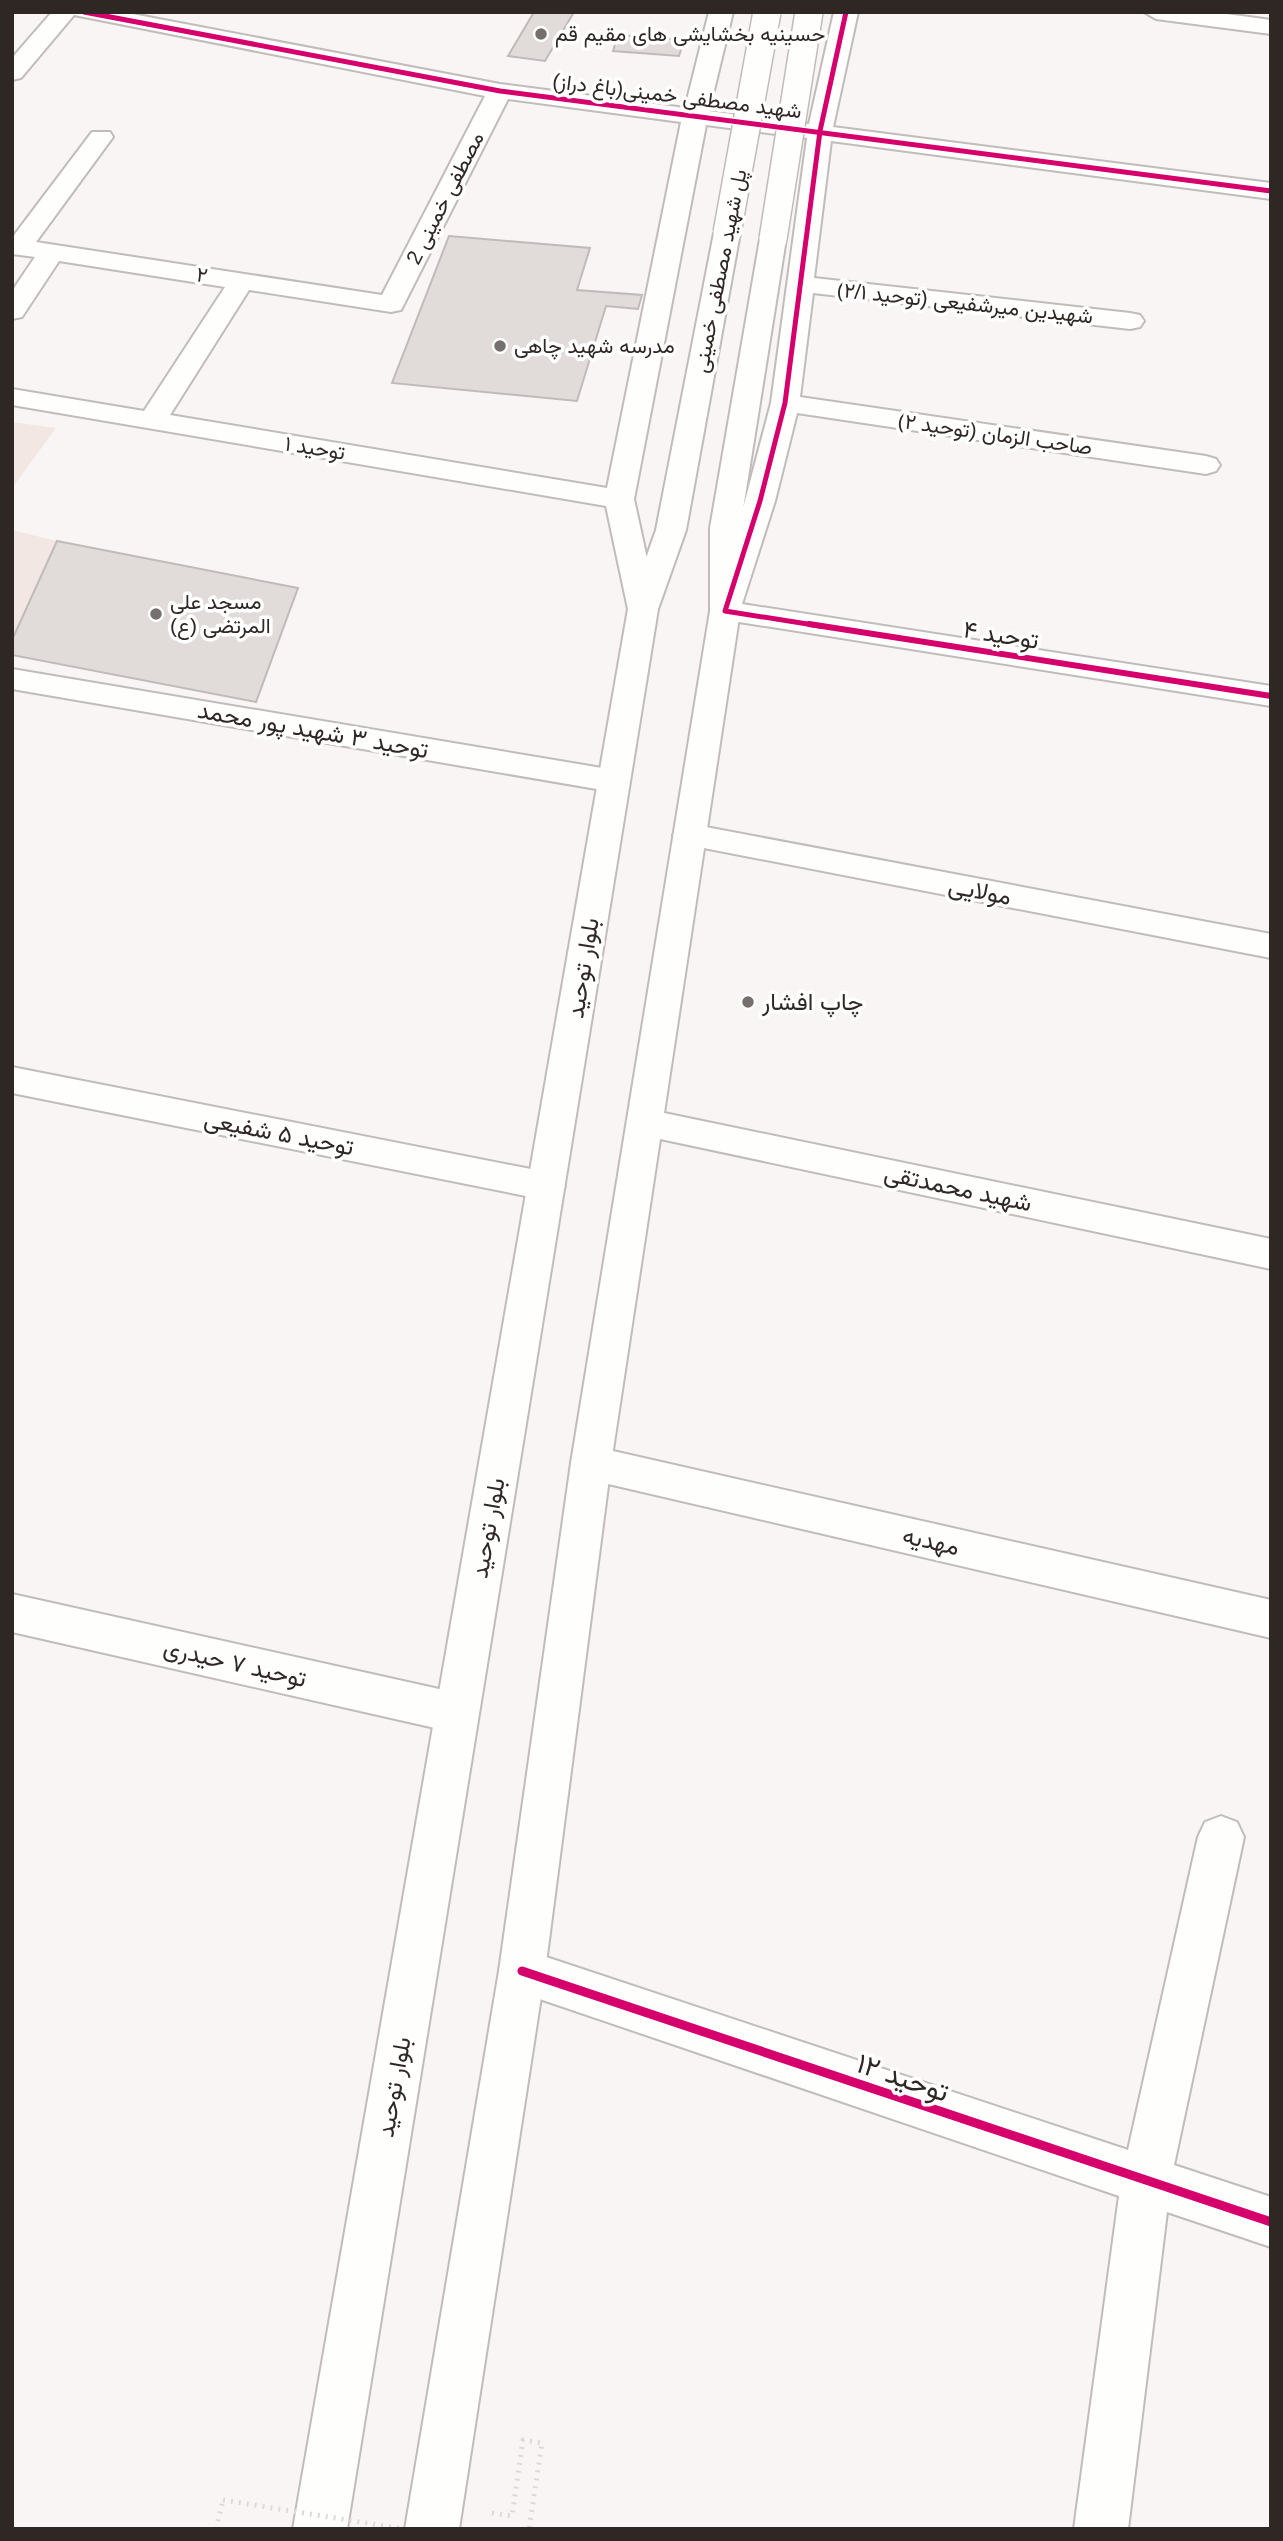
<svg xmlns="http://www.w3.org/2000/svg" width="1283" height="2541" font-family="Helvetica,Vazirmatn,sans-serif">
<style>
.built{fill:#f2e7e3}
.building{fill:#e1dbda;stroke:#c0bbba;stroke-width:2}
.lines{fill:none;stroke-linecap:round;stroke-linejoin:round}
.minor-casing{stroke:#c1bcba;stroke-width:4}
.tertiary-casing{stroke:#c1bcba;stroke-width:4}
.secondary-casing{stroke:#c1bcba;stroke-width:4}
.path{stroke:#dbdada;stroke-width:5;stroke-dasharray:2 6;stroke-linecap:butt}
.minor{fill:#fefefd;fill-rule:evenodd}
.tertiary{fill:#fefefd;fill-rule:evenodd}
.secondary{fill:#fefefd;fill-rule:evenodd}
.secondary-bridge-casing{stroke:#c1bcba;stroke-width:30;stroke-linecap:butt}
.path-bridge{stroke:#dbdada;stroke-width:5;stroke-dasharray:2 6;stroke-linecap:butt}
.secondary-bridge{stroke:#fefefd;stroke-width:27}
.cycleway-far2-casing{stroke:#fff;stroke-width:8}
.cycleway-far1-casing{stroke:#fff;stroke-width:10}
.cycleway-casing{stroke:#fff;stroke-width:13}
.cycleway-far2{stroke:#d6006c;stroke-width:5}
.cycleway-far1{stroke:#d6006c;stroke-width:6}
.cycleway{stroke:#d6006c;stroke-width:9}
.poi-dot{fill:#756f6d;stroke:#fff;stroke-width:2.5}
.labels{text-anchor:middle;stroke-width:7;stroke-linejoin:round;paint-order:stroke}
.far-poi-label{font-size:21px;fill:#2e2724;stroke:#fff;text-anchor:start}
.far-street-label{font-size:21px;fill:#2e2724;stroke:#fff}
.street-label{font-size:24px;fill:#2e2724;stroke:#fff}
.poi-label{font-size:24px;fill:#2e2724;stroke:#fff;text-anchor:start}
.near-street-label{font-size:28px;fill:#2e2724;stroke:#fff}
</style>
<rect width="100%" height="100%" fill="#f9f5f4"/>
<g class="built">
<polygon points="12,422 56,428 12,488"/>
<polygon points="12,530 57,541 12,640"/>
</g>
<g class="building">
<polygon points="534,12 574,12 545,61 508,56"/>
<polygon points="618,35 684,40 679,56 613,51"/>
<polygon points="449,236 590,248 577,290 642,295 638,309 606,306 577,401 392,383"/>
<polygon points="57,541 298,588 256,702 12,655 12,640"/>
</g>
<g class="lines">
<defs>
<g id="minor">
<path d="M 52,12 L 122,12 L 500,84 L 685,108 L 709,12 L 733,12 L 709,111 L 809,124 L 834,12 L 858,12 L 833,127 L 1271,183 L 1271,199 L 831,141 L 814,278 L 1130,313 L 1140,315 L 1144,321 L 1140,327 L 1130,329 L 813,293 L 800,397 L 1206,456 L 1216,459 L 1220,465 L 1216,471 L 1206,474 L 797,413 L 775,501 L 742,604 L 1271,686 L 1271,706 L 714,618 L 710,611 L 745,501 L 771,403 L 807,138 L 706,125 L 634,499 L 658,609 L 654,616 L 643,619 L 632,616 L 628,609 L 606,506 L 12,405 L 12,389 L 144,411 L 225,287 L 59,261 L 22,317 L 12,319 L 12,291 L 35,257 L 12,254 L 12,238 L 92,132 L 110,132 L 113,137 L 36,242 L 382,295 L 485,96 L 74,15 L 21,78 L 12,80 L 12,58 ZM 508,99 L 681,122 L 607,488 L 170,415 L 249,290 L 391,312 L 401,310 Z"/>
<polygon points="12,669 614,770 626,773 630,781 626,789 614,792 12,689"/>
<polygon points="690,824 1271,934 1271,958 678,843 673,835 678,827"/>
<polygon points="12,1067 546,1172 559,1176 565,1186 559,1196 546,1200 12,1093"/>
<polygon points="645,1109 1271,1239 1271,1269 632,1133 627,1123 632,1113"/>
<polygon points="591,1446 1271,1600 1271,1638 591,1480 577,1475 571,1463 577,1451"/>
<polygon points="12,1594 457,1693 472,1699 479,1713 472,1727 457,1733 12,1632"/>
<polygon points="1221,1816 1237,1822 1244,1837 1174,2165 1271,2197 1271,2247 1167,2212 1128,2529 1074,2529 1119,2196 522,1993 505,1987 499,1971 505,1955 522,1949 1128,2150 1198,1837 1205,1822"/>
</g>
<polygon id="tertiary" points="1144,12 1212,12 1271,20 1271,34 1156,19"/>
<g id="secondary">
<polygon points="727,225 736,227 740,233 686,530 658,609 347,2529 293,2529 628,609 656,530 714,233 718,227"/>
<polygon points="773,231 782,233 786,239 740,528 740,611 611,1463 545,1971 459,2529 405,2529 499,1971 571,1463 710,611 710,528 760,239 764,233"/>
</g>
</defs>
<use href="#minor" class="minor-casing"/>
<use href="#tertiary" class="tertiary-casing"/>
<use href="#secondary" class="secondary-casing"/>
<g class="path">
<polyline points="492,2513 512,2516 523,2440 542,2443 529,2529"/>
<polyline points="216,2529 223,2500"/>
</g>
<use href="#minor" class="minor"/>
<use href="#tertiary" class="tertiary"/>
<use href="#secondary" class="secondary"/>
<defs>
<g id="secondary-bridge">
<polyline points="727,233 767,12"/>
<polyline points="773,239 809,12"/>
</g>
</defs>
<use href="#secondary-bridge" class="secondary-bridge-casing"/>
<polyline class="path-bridge" points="223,2500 403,2529"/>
<use href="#secondary-bridge" class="secondary-bridge"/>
<defs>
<g id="cycleway-far2">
<polyline points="84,12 500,91 1271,191"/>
<polyline points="820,626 725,611 760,501 785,403 820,131 846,12"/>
</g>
<polyline id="cycleway-far1" points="809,624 1271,696"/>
<polyline id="cycleway" points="522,1971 1271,2222"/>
</defs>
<use href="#cycleway-far2" class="cycleway-far2-casing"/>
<use href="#cycleway-far1" class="cycleway-far1-casing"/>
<use href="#cycleway" class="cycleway-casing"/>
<use href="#cycleway-far2" class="cycleway-far2"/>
<use href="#cycleway-far1" class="cycleway-far1"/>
<use href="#cycleway" class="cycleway"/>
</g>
<g class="poi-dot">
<circle cx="541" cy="34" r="7"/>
<circle cx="500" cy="346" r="7"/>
<circle cx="156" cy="614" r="7"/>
<circle cx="748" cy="1002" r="7"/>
</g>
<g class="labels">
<g class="far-poi-label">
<text x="555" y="41">حسینیه بخشایشی های مقیم قم</text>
<text x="514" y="353">مدرسه شهید چاهی</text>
<text x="170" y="609">مسجد علی<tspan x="170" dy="24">المرتضی (ع)</tspan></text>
</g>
<g class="far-street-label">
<text transform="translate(677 96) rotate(7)" y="7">شهید مصطفی خمینی(باغ دراز)</text>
<text transform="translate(445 198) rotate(-63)" y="7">مصطفی خمینی 2</text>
<text transform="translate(720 271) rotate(-79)" y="7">پل شهید مصطفی خمینی</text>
<text transform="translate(202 275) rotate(9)" y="7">۲</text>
<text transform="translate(965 303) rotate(6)" y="7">شهیدین میرشفیعی (توحید ۲/۱)</text>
<text transform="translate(995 434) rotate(8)" y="7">صاحب الزمان (توحید ۲)</text>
<text transform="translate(315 448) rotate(9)" y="7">توحید ۱</text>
</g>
<g class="street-label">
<text transform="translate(1001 635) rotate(9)" y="8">توحید ۴</text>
<text transform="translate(313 730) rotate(10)" y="8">توحید ۳ شهيد پور محمد</text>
<text transform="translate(980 891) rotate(11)" y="8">مولایی</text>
<text transform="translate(583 968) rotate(-81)" y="8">بلوار توحید</text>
<text transform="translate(279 1133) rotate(11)" y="8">توحید ۵ شفیعی</text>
<text transform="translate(958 1188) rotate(12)" y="8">شهید محمدتقی</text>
<text transform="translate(488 1528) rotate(-80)" y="8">بلوار توحید</text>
<text transform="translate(931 1541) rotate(13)" y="8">مهدیه</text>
<text transform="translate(235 1663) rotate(13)" y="8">توحید ۷ حیدری</text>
<text transform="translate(394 2087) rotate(-80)" y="8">بلوار توحید</text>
</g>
<g class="poi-label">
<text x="762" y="1010">چاپ افشار</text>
</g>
<g class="near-street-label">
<text transform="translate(903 2077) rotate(19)" y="10">توحید ۱۲</text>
</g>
</g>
<rect width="1283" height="2541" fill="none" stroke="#2e2724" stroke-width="28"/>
</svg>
